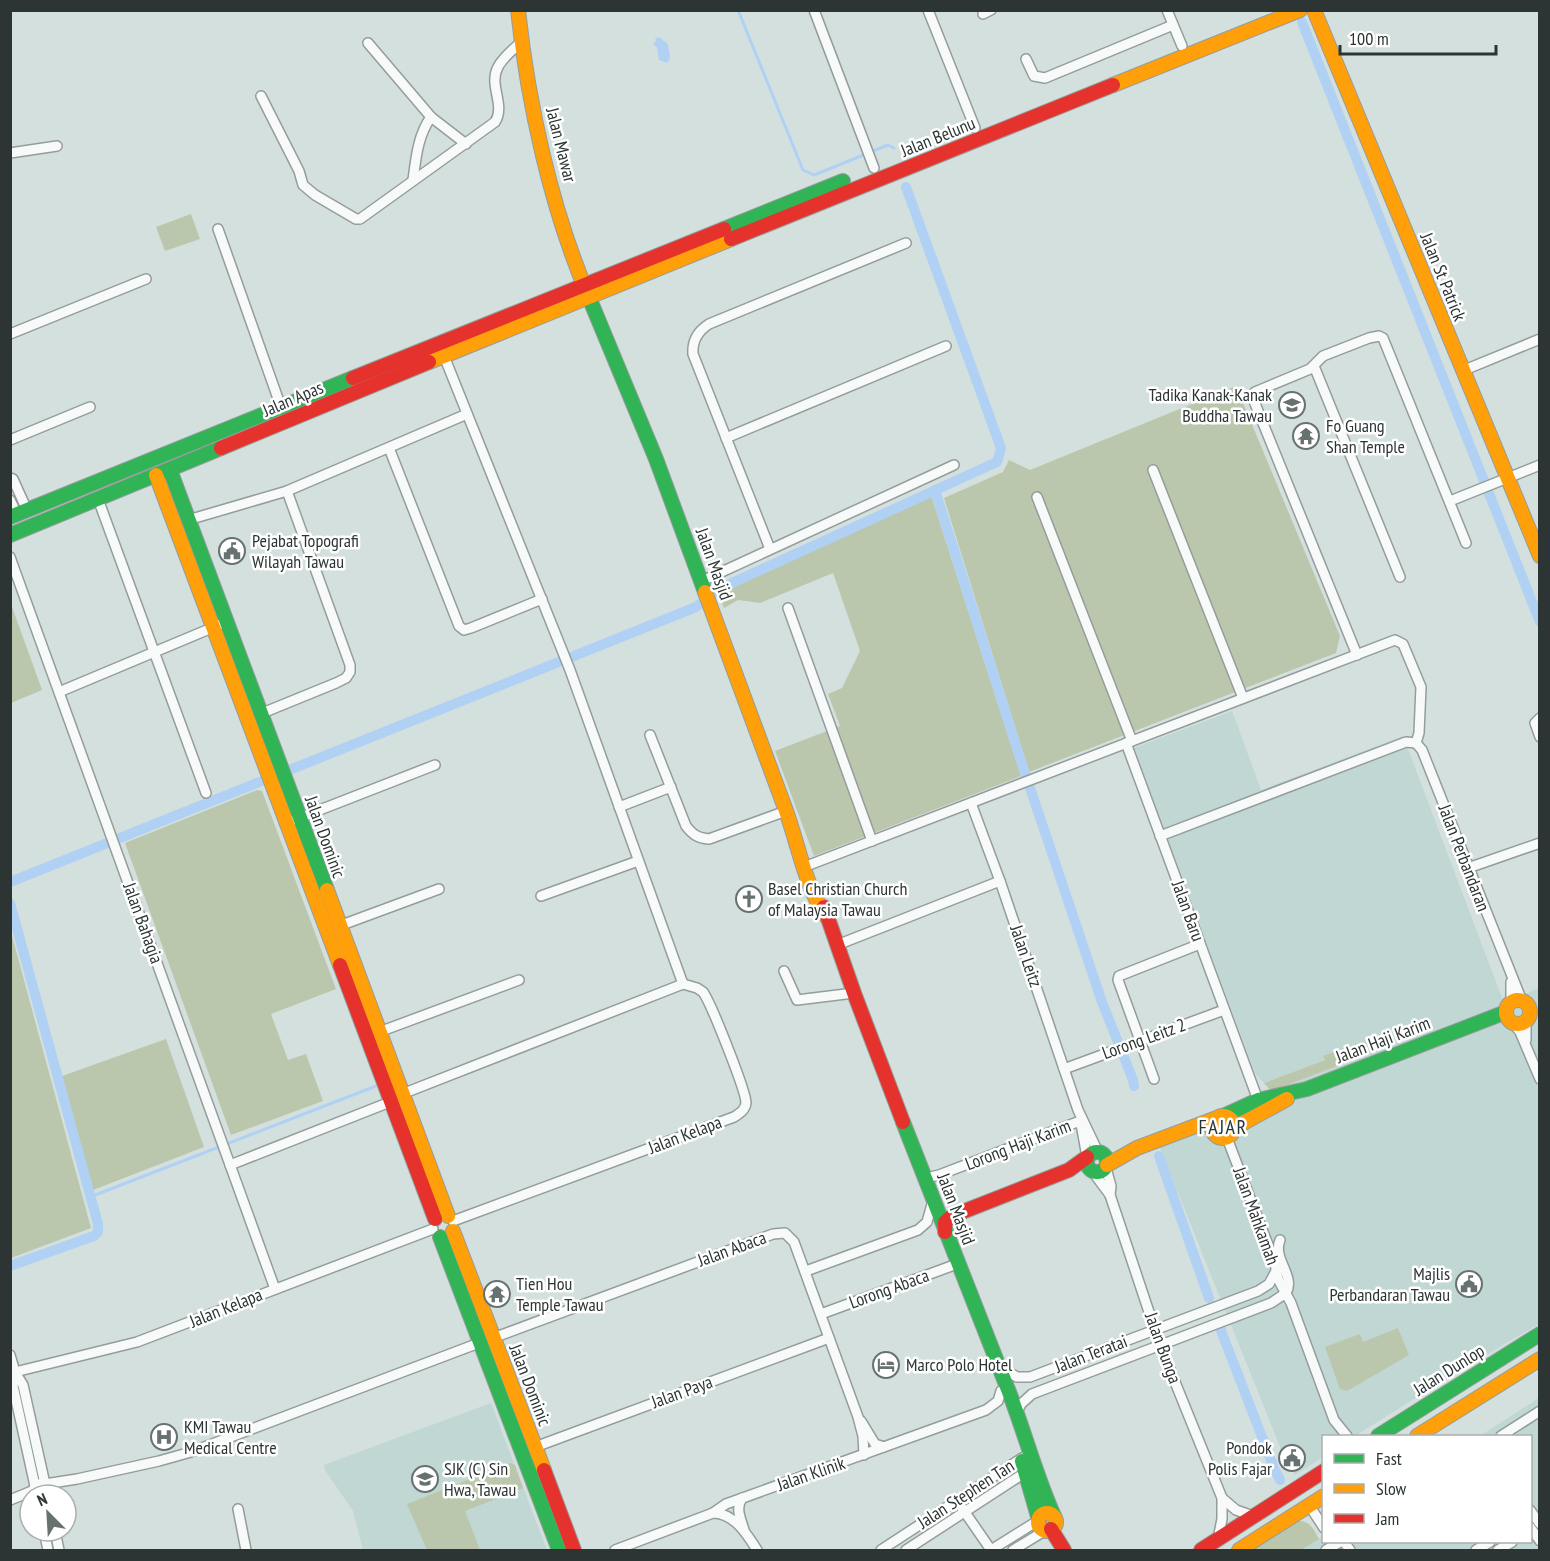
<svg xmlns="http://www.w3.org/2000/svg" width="1550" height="1561" font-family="'PT Sans Narrow',sans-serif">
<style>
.built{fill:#c0d7d4}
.green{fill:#bbc7ac}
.water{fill:#b1d1f4}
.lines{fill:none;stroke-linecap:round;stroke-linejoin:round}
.stream{stroke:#b1d1f4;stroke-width:3}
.canal{stroke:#b1d1f4;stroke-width:10}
.street-casing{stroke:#949d9c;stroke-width:12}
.fast-casing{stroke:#949d9c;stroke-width:16}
.slow-casing{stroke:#949d9c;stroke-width:16}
.jam-casing{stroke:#949d9c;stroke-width:16}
.street{stroke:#f8fafa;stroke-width:9}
.fast{stroke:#30b455;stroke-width:14}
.slow{stroke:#ff9f0a;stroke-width:14}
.jam{stroke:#e5322d;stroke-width:14}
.labels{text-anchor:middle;stroke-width:5;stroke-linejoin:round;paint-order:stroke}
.street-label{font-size:18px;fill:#2c3534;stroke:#fff}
.poi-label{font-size:18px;fill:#2c3534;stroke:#fff;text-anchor:start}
.neighbourhood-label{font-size:20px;letter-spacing:1.5px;fill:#243836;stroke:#fff}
</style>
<rect width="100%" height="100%" fill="#d3e0de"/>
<g class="built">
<polygon points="1232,711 1261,790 1403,736 1504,1003 1539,988 1539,1324 1460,1370 1355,1436 1324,1436 1323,1457 1295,1475 1286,1462 1154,1133 1369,1054 1364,1041 1324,1056 1325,1060 1264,1083 1255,1073 1134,748"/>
<polygon points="1539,1398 1539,1550 1301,1550 1323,1536 1324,1542 1530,1542 1530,1436 1480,1436"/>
<polygon points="491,1403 547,1550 363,1550 353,1511 325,1470 324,1465"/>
</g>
<g class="green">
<polygon points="191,214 200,239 165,251 156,227"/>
<polygon points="1236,386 1340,636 1336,653 1029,772 944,498 1003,472 1009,460 1030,470"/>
<polygon points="931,495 1021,776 814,856 775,751 840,726 828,694 842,688 860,651 833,573 760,603 738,600 724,608 721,600 725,591"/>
<polygon points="11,604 42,690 11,703 10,703"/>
<polygon points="257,790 262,791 336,989 271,1014 288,1060 306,1054 323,1101 231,1135 125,843"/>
<polygon points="11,932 91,1228 11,1258 10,1258"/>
<polygon points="166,1039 204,1147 93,1190 62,1076"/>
<polygon points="1364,1041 1369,1054 1271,1091 1264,1083 1325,1060 1323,1056"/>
<polygon points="1398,1328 1409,1355 1347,1391 1340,1389 1325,1347 1360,1334 1363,1342"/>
<polygon points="510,1463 515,1465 523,1488 465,1511 480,1550 427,1550 407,1504"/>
<path d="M 1298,1521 C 1310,1520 1314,1530 1319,1539 L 1301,1550 L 1252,1550 Z"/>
</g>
<polygon class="water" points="659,37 668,44 670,58 667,63 659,60 657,47 653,44 656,41 655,39"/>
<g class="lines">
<g class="stream">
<polyline points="738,10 803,170 814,175 888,145 894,148"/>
<polyline points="90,1197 376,1086"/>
</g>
<g class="canal">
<polyline points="1302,22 1540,622"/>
<polyline points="935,490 1019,755 1102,1002 1133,1080 1134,1086"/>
<polyline points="10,882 696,607 721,588 997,462 1001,448 906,187"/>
<polyline points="10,903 98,1224 98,1232 94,1236 10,1266"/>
<polyline points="1159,1156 1209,1298"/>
<polyline points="1220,1328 1274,1468 1280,1480"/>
</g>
<defs>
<g id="street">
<polyline points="814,10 874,168"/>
<polyline points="928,10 975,128"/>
<polyline points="1167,10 1182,46"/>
<polyline points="983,14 991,10"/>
<polyline points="368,43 431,117 466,144"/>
<polyline points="1026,59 1034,76 1045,78 1173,25"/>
<path d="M 261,96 L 299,171 L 303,185 L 315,195 L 356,219 L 360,219 L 495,122 C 506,105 488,85 498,67 C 503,57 514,49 521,42"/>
<polyline points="10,153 57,146"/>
<path d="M 413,180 C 416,157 418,135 431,117"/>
<polyline points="218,229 281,407"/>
<polyline points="10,334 146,279"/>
<polyline points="444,356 570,670 683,984"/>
<polyline points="1314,366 1400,577"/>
<polyline points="1462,371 1540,339"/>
<polyline points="726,438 946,346"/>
<polyline points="10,440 90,407"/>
<polyline points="389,448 459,626 464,630 471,628 542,599"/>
<polyline points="1153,470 1243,698"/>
<polyline points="10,478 13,479 27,510"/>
<polyline points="1037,497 1132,741"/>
<polyline points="98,499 206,793"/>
<polyline points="10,500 17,514"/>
<polyline points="1450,501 1540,465"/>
<polyline points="188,520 287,491 467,414"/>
<path d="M 770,549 L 693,354 C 692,340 698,331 709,324 L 906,243"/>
<polyline points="10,557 275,1289"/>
<polyline points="702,581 954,465"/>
<polyline points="788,608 872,841"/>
<polyline points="1357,655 1254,401 1255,392 1310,369 1323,356 1369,338 1379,336 1383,338 1466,543"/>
<polyline points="59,692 226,622"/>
<polyline points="260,714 336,683 346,678 350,672 350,665 287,491"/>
<polyline points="1540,718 1535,723 1540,737"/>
<path d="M 650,735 L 686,826 C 693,835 698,838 709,839 L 786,811"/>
<polyline points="1126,743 1258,1100"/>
<polyline points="1416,743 1422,750 1522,1001"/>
<polyline points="971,803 1000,881 1078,1110 1098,1152"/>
<polyline points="619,807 671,787"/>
<polyline points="294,820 435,765"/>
<polyline points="1160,836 1406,742 1416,743"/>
<polyline points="809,865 1395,640 1403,644 1421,687 1419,733 1416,743"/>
<polyline points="1468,868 1540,843"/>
<polyline points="541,896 638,861"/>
<polyline points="339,926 439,889"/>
<polyline points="837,945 1000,881"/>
<polyline points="784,971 797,1000 854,993"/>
<polyline points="1511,982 1511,1003"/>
<polyline points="1526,1022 1526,1040"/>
<polyline points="1514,1024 1520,1032 1540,1079"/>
<polyline points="379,1032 519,980"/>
<polyline points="1064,1069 1224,1010"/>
<polyline points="1154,1079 1118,980 1119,976 1200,944"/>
<path d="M 402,1094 L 683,984 L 697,988 L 703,992 C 711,1003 746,1091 746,1103 C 745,1110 740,1113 734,1117 L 453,1221"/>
<polyline points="1081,1124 1087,1157"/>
<polyline points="1227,1138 1275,1263 1278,1279 1291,1303 1334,1420 1347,1436"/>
<polyline points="230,1165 390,1102"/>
<polyline points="1106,1168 1111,1186 1110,1195 1160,1345 1222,1498 1222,1519 1218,1539"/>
<polyline points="1093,1172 1110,1195"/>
<polyline points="922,1173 930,1177 939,1175 1080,1121"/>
<path d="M 1280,1240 C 1272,1259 1296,1276 1286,1293"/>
<polyline points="806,1271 918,1230 927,1222 932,1204"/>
<polyline points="821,1314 957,1264"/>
<polyline points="493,1338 773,1234 785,1233 794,1242 858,1417 863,1436 864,1455"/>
<polyline points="10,1355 15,1372 23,1385 45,1484 77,1479 159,1461 191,1452 479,1343"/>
<polyline points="1000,1367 1017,1377 1030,1377 1258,1291 1269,1284 1276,1271"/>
<polyline points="15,1372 137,1342 433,1229"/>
<polyline points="15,1372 13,1386 35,1486"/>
<polyline points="1016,1414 1021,1404 1032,1394 1271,1303 1286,1293"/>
<polyline points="861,1421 875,1444 884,1447"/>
<polyline points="1501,1436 1540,1411"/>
<polyline points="535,1447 829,1338"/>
<polyline points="31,1495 35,1486 42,1483 49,1487 52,1495"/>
<path d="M 742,1498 C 735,1509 741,1519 744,1530"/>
<polyline points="1222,1498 1236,1510 1253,1516"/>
<polyline points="10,1500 32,1491"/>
<polyline points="1309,1505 1324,1528"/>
<polyline points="962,1508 991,1550"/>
<polyline points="238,1509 246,1550"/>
<polyline points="1530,1510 1540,1524"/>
<path d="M 713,1513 C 734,1513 747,1534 757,1550"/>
<polyline points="1530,1527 1540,1541"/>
<polyline points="44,1531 48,1550"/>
<polyline points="55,1531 59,1550"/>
<polyline points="1344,1542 1350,1550"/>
<polyline points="615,1550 713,1513 726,1504 986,1410 998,1401 1001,1391"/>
<polyline points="881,1550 1022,1458"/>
<polyline points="906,1550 1026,1472"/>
<polyline points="991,1550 1039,1520"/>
<polyline points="1013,1550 1046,1530"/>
<polyline points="1326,1550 1340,1542"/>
<polyline points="1476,1550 1490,1542"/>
<polyline points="1498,1550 1512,1542"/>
</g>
<g id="fast">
<polyline points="724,229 843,181"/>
<polyline points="588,295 656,459 705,592"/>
<polyline points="170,470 327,890"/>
<polyline points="10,517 353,378"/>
<polyline points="10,535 221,448"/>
<polyline points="1223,1116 1258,1100 1307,1089 1506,1012"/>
<path d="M 903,1122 C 937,1210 972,1298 1007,1387 C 1024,1429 1035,1474 1054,1516"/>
<circle cx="1097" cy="1162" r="10"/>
<polyline points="440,1237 559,1550"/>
<polyline points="1378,1436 1540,1334"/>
<polyline points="1022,1461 1039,1520"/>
</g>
<g id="slow">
<path d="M 518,10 C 528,104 551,208 588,295"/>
<polyline points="1314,10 1540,556"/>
<polyline points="1113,85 1300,10"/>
<polyline points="429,362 731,239"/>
<polyline points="156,475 340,965"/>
<path d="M 705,592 C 732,664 759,736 785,808 C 798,843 804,883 825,915"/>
<polyline points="327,890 448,1216"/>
<circle cx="1518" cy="1012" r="12"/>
<circle cx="1223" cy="1127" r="11"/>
<polyline points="1234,1128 1287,1099"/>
<polyline points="1107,1165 1137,1148 1214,1119"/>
<polyline points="453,1231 544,1470"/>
<polyline points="1417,1436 1540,1359"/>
<circle cx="1047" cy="1522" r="9"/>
<polyline points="1239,1550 1324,1496"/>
</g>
<g id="jam">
<polyline points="731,239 1113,85"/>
<polyline points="353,378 724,229"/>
<polyline points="221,448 429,362"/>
<polyline points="824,907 854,993 903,1122"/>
<polyline points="340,965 435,1219"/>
<polyline points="945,1232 945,1222 952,1216 1069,1170 1087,1157"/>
<polyline points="544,1470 574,1550"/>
<polyline points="1051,1529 1064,1550"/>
<polyline points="1201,1550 1324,1471"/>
</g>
</defs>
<use href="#street" class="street-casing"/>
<use href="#fast" class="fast-casing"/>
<use href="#slow" class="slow-casing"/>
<use href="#jam" class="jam-casing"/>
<use href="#street" class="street"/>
<use href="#fast" class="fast"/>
<use href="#slow" class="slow"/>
<use href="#jam" class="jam"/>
</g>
<defs>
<symbol id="school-ring" viewBox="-11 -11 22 22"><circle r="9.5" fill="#fff" stroke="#667170" stroke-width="1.5"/><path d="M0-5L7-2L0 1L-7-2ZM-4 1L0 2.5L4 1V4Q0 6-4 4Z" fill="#667170"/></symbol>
<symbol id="temple-ring" viewBox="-11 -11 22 22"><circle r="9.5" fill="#fff" stroke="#667170" stroke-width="1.5"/><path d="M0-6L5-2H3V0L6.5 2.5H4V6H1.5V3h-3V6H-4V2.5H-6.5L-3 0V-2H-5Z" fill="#667170"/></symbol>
<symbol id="civic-ring" viewBox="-11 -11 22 22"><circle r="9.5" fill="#fff" stroke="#667170" stroke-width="1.5"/><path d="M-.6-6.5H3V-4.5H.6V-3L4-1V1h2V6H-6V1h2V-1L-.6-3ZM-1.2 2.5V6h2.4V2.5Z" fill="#667170"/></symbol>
<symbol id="church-ring" viewBox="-11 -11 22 22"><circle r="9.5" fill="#fff" stroke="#667170" stroke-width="1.5"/><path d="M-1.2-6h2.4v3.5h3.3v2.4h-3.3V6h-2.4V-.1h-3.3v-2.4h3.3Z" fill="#667170"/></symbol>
<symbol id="hotel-ring" viewBox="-11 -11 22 22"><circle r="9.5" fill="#fff" stroke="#667170" stroke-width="1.5"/><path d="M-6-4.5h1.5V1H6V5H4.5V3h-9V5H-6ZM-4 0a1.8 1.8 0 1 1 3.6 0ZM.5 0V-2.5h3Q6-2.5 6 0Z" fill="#667170"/></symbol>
<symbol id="hospital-ring" viewBox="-11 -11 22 22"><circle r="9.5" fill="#fff" stroke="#667170" stroke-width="1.5"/><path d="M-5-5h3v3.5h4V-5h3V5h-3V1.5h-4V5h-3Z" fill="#667170"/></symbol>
</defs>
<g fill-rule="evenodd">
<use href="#school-ring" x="1277" y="390" width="30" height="30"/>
<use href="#temple-ring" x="1291" y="421" width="30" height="30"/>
<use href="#civic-ring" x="217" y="536" width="30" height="30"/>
<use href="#church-ring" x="734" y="884" width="30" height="30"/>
<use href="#civic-ring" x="1454" y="1269" width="30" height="30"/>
<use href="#temple-ring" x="482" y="1279" width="30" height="30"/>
<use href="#hotel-ring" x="871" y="1350" width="30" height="30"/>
<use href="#hospital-ring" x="149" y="1422" width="30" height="30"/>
<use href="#civic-ring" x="1277" y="1443" width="30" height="30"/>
<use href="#school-ring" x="410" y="1464" width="30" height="30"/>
</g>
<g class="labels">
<g class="street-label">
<text transform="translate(938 137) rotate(-22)" y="6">Jalan Belunu</text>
<text transform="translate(561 145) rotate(76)" y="6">Jalan Mawar</text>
<text transform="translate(1443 277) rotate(68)" y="6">Jalan St Patrick</text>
<text transform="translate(293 399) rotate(-23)" y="6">Jalan Apas</text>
<text transform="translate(714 564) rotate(70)" y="6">Jalan Masjid</text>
<text transform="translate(325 837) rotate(70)" y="6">Jalan Dominic</text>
<text transform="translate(1464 858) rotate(69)" y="6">Jalan Perbandaran</text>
<text transform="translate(1188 911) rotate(70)" y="6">Jalan Baru</text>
<text transform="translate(143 923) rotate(70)" y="6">Jalan Bahagia</text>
<text transform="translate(1026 956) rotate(71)" y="6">Jalan Leitz</text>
<text transform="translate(1144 1039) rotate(-20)" y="6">Lorong Leitz 2</text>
<text transform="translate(1383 1040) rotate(-21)" y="6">Jalan Haji Karim</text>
<text transform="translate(685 1135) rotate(-21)" y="6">Jalan Kelapa</text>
<text transform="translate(1018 1145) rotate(-21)" y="6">Lorong Haji Karim</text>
<text transform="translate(956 1209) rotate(69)" y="6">Jalan Masjid</text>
<text transform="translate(1256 1216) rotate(70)" y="6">Jalan Mahkamah</text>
<text transform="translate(732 1249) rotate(-20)" y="6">Jalan Abaca</text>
<text transform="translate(889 1289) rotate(-20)" y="6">Lorong Abaca</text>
<text transform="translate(226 1308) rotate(-22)" y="6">Jalan Kelapa</text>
<text transform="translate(1163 1348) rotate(70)" y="6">Jalan Bunga</text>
<text transform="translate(1091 1354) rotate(-21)" y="6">Jalan Teratai</text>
<text transform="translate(1449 1370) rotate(-32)" y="6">Jalan Dunlop</text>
<text transform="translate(530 1385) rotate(69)" y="6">Jalan Dominic</text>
<text transform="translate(682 1392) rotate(-20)" y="6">Jalan Paya</text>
<text transform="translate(811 1474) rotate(-19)" y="6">Jalan Klinik</text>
<text transform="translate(966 1494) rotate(-33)" y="6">Jalan Stephen Tan</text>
</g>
<g class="poi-label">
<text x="1272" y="401" text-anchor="end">Tadika Kanak-Kanak<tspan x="1272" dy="21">Buddha Tawau</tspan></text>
<text x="1326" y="432">Fo Guang<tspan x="1326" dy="21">Shan Temple</tspan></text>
<text x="252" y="547">Pejabat Topografi<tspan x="252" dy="21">Wilayah Tawau</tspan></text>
<text x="768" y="895">Basel Christian Church<tspan x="768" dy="21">of Malaysia Tawau</tspan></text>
<text x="1450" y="1280" text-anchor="end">Majlis<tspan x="1450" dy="21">Perbandaran Tawau</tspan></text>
<text x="516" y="1290">Tien Hou<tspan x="516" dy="21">Temple Tawau</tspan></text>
<text x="906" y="1371">Marco Polo Hotel</text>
<text x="184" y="1433">KMI Tawau<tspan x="184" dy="21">Medical Centre</tspan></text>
<text x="1272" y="1454" text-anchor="end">Pondok<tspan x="1272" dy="21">Polis Fajar</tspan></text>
<text x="444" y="1475">SJK (C) Sin<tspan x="444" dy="21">Hwa, Tawau</tspan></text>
</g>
<g class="neighbourhood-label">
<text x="1223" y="1134">FAJAR</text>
</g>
</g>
<rect width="1550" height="1561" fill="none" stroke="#2c3534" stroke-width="24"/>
<rect x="1322" y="1435" width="210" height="108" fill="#ffffff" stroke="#abaeae" stroke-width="1.5"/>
<rect x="1334" y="1454" width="30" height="9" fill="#30b455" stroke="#abaeae" stroke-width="1.5"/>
<text x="1376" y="1465" font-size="18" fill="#2c3534">Fast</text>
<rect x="1334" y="1484" width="30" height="9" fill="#ff9f0a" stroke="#abaeae" stroke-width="1.5"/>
<text x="1376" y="1495" font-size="18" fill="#2c3534">Slow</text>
<rect x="1334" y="1514" width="30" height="9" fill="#e5322d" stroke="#abaeae" stroke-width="1.5"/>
<text x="1376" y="1525" font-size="18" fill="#2c3534">Jam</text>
<g transform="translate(48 1513) rotate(336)"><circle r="28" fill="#ffffff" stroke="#abaeae" stroke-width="1.5"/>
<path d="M0-4.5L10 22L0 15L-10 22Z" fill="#667170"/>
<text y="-9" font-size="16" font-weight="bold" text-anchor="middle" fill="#2c3534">N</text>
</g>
<path d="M1340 45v9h156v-9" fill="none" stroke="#2c3534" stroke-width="3"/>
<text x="1349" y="45" font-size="18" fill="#2c3534" stroke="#ffffff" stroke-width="4.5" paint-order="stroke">100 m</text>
</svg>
